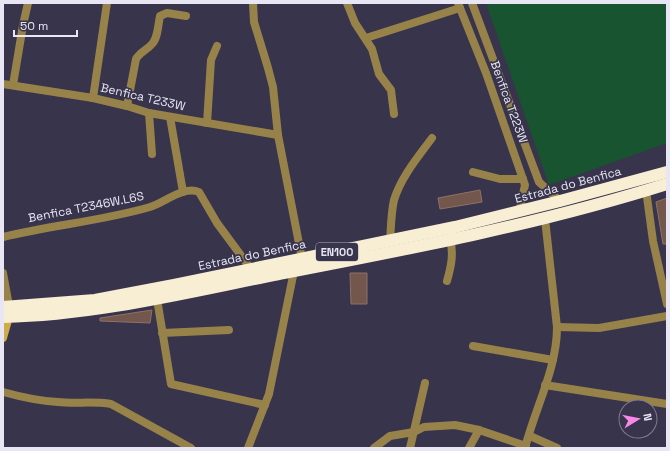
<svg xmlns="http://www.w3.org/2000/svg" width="670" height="451" font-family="'Space Grotesk',sans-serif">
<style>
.green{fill:#195431}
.building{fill:#73574c;stroke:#8f7166}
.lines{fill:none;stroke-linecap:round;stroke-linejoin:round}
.street{stroke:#97824a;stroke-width:8}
.secondary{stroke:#cdac4b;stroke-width:8}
.highway{stroke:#f8eed4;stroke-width:12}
.labels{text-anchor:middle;stroke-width:3.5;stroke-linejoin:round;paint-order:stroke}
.shield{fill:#38344c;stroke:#b3b1c2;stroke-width:1}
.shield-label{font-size:11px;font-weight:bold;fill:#e8e6f5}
.street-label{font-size:12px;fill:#e8e6f5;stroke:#38344c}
</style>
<rect width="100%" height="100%" fill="#38344c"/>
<polygon class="green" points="486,3 667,3 667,143 549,185"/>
<g class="building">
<polygon points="480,190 482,202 440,209 438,198"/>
<polygon points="667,198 667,244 663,244 656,202"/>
<polygon points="350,273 367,273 367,304 351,304"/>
<polygon points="152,310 150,323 100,321 100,318"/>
</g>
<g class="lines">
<g class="street">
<polyline points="253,3 254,22 268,68 273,87 278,135 302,259"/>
<polyline points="347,3 355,23 372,49 379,74 391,90 394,114"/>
<polyline points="458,3 486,73 525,185 519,212"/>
<polyline points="472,3 539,182 560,201"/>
<polyline points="366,38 460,8"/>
<polyline points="3,84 93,98 127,106 149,113 278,135"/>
<polyline points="13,85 23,25 28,3"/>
<polyline points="93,98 107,3"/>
<path d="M 127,106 L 136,59 C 140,52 147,50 152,44 C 158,38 158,25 160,16 L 167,13 L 186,16"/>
<polyline points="149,113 152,154"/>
<polyline points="170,117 183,192"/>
<polyline points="207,123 211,60 217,46"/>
<polyline points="473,172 500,179 523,179"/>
<polyline points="646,190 653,241 667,304"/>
<path d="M 3,237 C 52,225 102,221 150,207 C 164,203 184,185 199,192 L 217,223 L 251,269"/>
<path d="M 390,241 C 391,228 391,213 394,200 C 401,177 418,157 432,138"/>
<polyline points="3,273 9,306"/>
<path d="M 447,281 C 451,267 454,254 450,239"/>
<polyline points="157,299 171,384 265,405"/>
<polyline points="557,327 599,328 667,316"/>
<polyline points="162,333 229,330"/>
<polyline points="473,346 553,360"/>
<polyline points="545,385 667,404"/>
<path d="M 3,392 C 21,397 39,401 58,402 C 76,404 93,401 111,404 L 191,448"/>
<polyline points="530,436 557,448"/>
<polyline points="248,448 269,394 294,271"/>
<polyline points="374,448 390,436 414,432 424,427 455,425 479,430 526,446"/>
<polyline points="410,448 425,383"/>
<polyline points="469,448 479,430"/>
<path d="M 525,448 C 535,408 557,369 557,327 L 545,219"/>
</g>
<polyline class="secondary" points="3,338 9,317"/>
<g class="highway">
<polyline points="3,307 95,300 174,285 455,227 560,201 667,172"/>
<path d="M 3,317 C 96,315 188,292 279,274 C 409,249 540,224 667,184"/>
</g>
</g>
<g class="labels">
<rect class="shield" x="316" y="243" width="42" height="18" rx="3"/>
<g class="shield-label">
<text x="337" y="256">EN100</text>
</g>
<g class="street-label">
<text transform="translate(143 97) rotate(13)" y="4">Benfica T233W</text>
<text transform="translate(509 102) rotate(70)" y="4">Benfica T223W</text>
<text transform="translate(568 185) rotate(-15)" y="4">Estrada do Benfica</text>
<text transform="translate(86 207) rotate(-11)" y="4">Benfica T2346W.L6S</text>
<text transform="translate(252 255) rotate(-12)" y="4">Estrada do Benfica</text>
</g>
</g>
<rect width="670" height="451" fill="none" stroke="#e8e6f5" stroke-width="8"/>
<g transform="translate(638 419) rotate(80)"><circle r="19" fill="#38344c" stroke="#7e7b90"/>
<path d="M0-3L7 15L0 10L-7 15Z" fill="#f987e8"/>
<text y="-6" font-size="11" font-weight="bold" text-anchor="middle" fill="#e8e6f5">N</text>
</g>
<path d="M14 30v6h63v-6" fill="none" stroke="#e8e6f5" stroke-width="2"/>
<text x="20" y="30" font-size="12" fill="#e8e6f5" stroke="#38344c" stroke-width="3" paint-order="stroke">50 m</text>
</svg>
